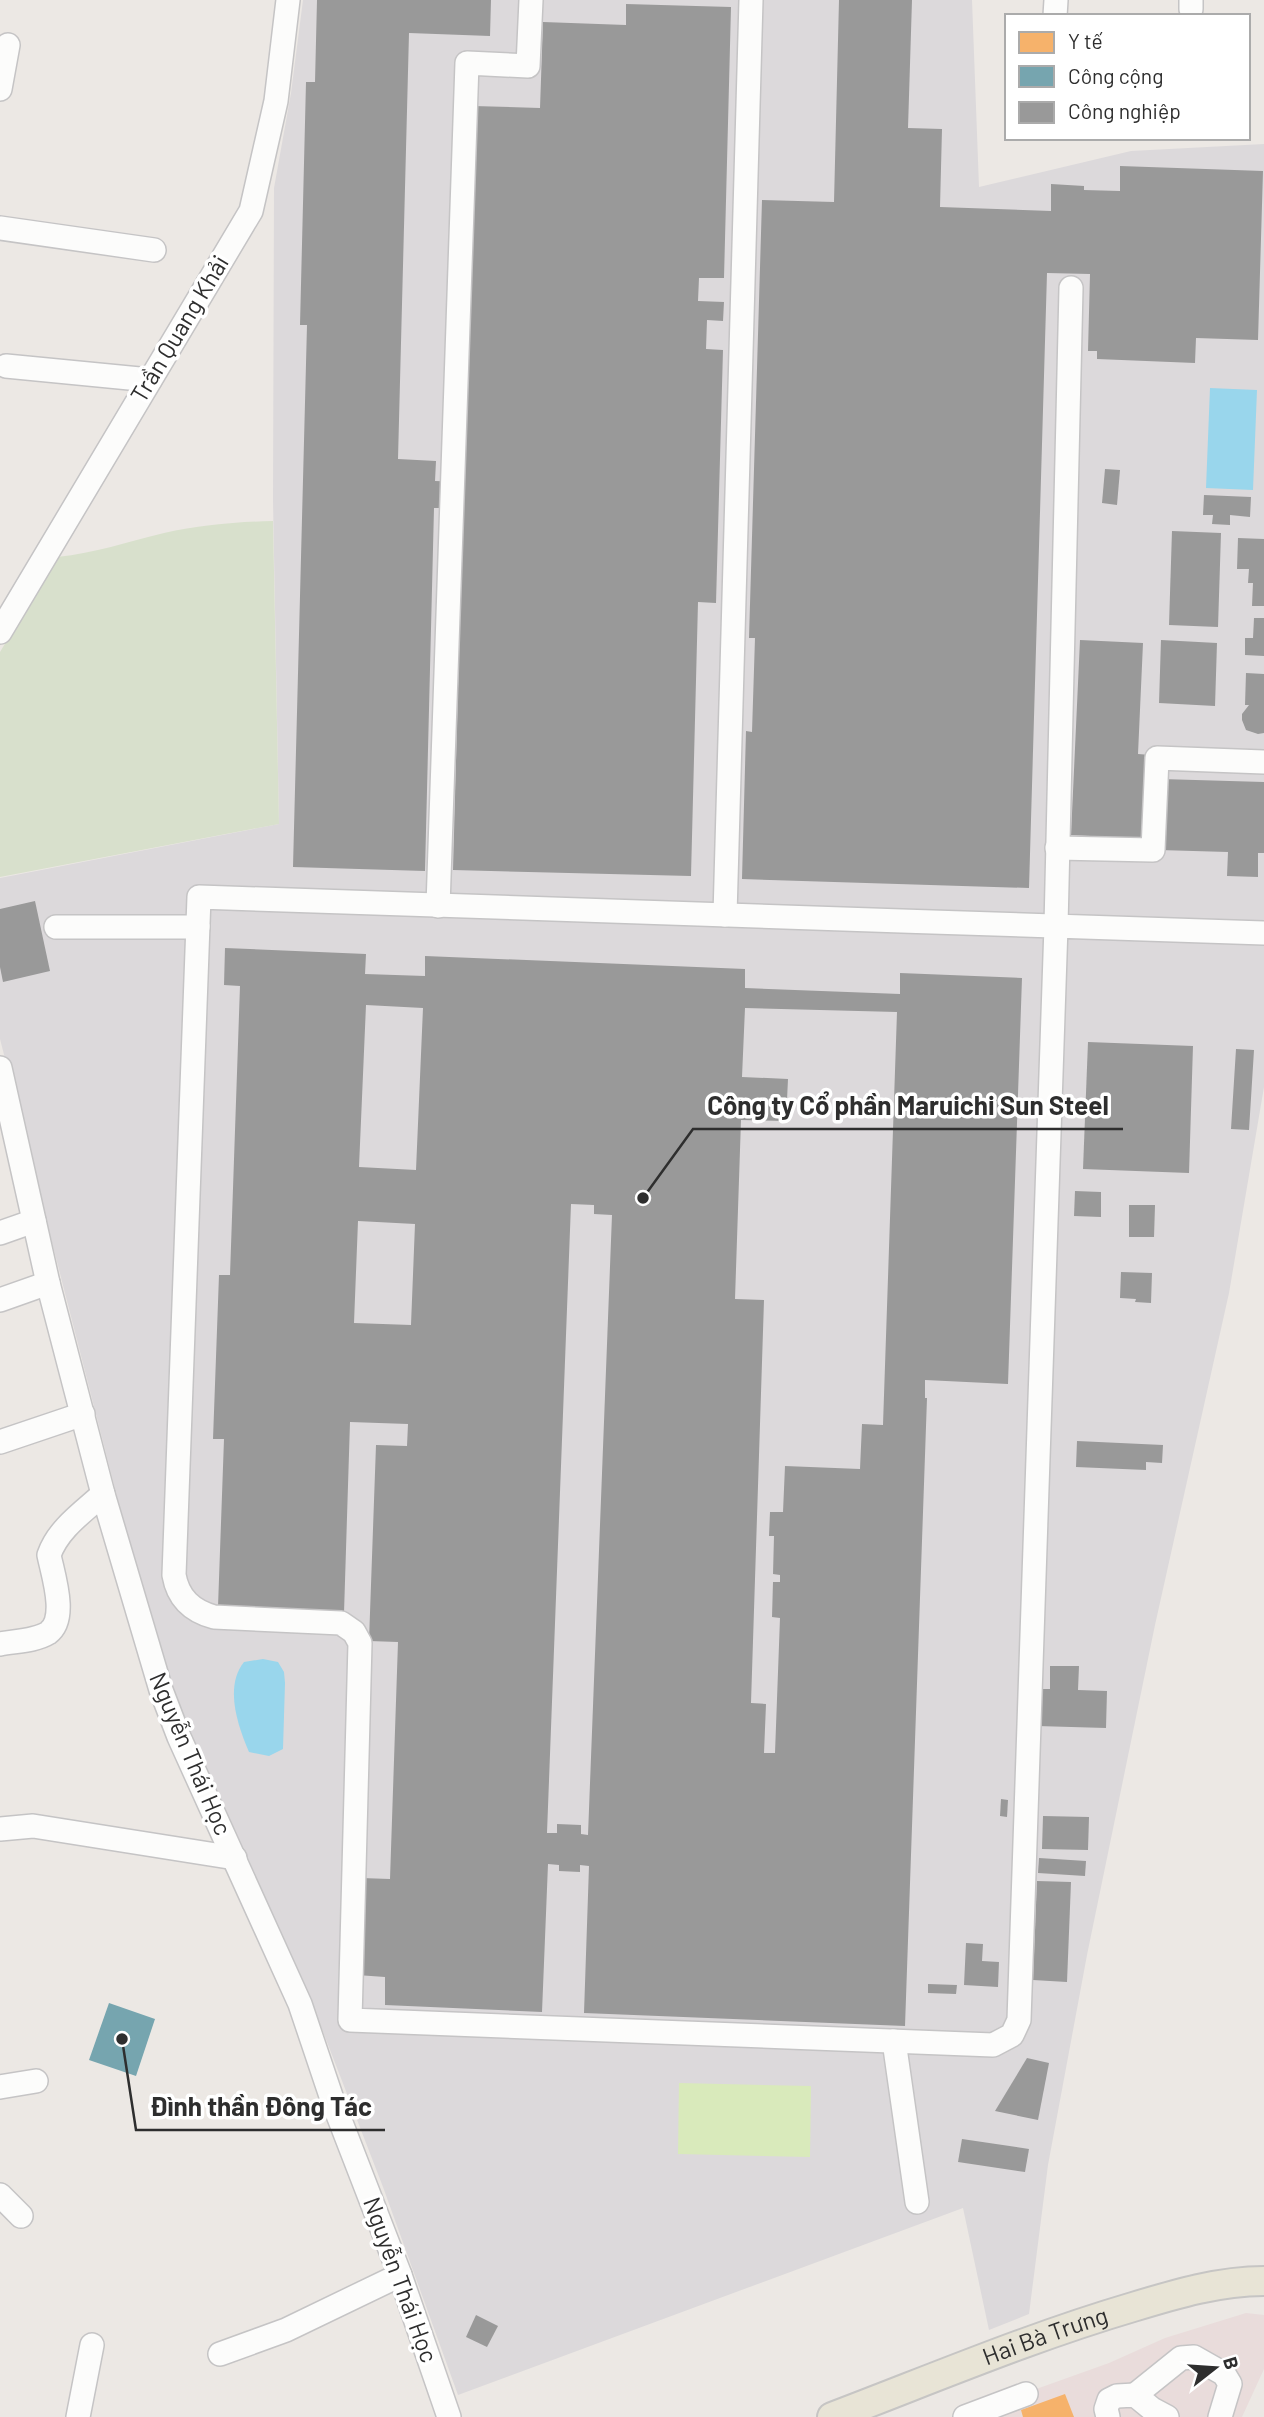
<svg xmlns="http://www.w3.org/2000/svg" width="1264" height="2417" font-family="Barlow,sans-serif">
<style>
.industrial{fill:#dcd9db}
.medical{fill:#e9dcdb}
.cemetery{fill:#d8e0cc}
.pitch{fill:#d9eabb}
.water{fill:#99d6ec}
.health{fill:#f6b26b}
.public{fill:#76a5af}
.industry{fill:#999;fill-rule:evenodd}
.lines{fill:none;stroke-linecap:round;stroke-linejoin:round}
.minor-casing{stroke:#c5c4c5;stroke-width:26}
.major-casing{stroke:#c6c5c4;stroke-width:32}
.minor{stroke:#fcfcfb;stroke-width:23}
.major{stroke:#e8e4d6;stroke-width:28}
.labels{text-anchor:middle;stroke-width:7;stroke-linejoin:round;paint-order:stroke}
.street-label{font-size:24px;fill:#2e2e2e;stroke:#fff}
.leader{fill:none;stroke:#2e2e2e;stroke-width:2.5}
.callout-dot{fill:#2e2e2e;stroke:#fff;stroke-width:2.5}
.callout-label{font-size:26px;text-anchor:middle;font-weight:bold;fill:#2e2e2e;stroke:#fff;stroke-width:7;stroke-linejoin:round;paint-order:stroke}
</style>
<rect width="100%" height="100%" fill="#ece8e4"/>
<polygon class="industrial" points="303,0 972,0 979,187 1131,151 1264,144 1264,1087 1229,1293 1155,1625 1087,1955 1048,2165 1029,2314 989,2330 963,2208 458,2395 383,2187 310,1998 165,1684 0,1039 0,878 279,824 273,500 274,188 291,93"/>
<polygon class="medical" points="1246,2313 1264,2315 1264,2369 1242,2417 958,2417 1109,2363 1165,2338"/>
<path class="cemetery" d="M 273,521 L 279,824 L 0,877 L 0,652 L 57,557 C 96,553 126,542 164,533 C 200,525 236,522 273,521 Z"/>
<polygon class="pitch" points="679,2083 811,2086 810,2157 678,2154"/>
<g class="water">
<polygon points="1210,388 1257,390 1253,490 1206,488"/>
<path d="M 263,1659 L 278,1662 L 284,1672 L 285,1683 L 283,1749 L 269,1756 L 249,1752 C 238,1726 224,1687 244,1662 Z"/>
</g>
<polygon class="health" points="1065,2394 1074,2417 1023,2417 1021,2410"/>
<polygon class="public" points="109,2003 155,2019 136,2076 89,2060"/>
<g class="industry">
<polygon points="317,0 491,0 490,36 409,33 398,459 436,461 435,481 463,482 473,106 540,108 543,22 626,25 626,4 731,7 724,278 699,278 698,301 724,302 723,321 707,320 706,349 723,350 716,603 698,602 691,876 453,870 463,508 434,508 425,871 293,867 307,325 300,325 306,82 315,82"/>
<polygon points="839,0 912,0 908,128 942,129 940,207 1051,211 1051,184 1084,186 1084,190 1120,191 1120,166 1263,171 1258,340 1196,338 1195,363 1097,359 1097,351 1088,351 1090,274 1047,273 1029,888 742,879 746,731 752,732 755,638 749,638 762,200 834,202"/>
<polygon points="1105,469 1120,470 1117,505 1102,503"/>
<polygon points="1204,495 1251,497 1250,517 1230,515 1230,525 1212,524 1213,515 1203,515"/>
<polygon points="1172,531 1221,533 1218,627 1169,625"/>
<polygon points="1238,538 1264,539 1264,606 1252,606 1253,583 1248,583 1249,569 1237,569"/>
<polygon points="1254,618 1264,618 1264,656 1245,655 1245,638 1253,638"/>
<polygon points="1080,640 1143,643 1138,754 1151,755 1148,839 1071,835"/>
<polygon points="1161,640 1217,643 1215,706 1159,703"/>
<polygon points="1246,673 1264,674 1264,733 1258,734 1246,730 1242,720 1242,714 1249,705 1245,705"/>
<polygon points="1161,779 1264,782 1264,853 1258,853 1258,877 1227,876 1228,852 1159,850"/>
<polygon points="35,901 50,971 3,982 0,967 0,909"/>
<path d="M 225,948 L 366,954 L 365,974 L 425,976 L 425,956 L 745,969 L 745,988 L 900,994 L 900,973 L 1022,978 L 1008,1384 L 925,1380 L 925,1398 L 927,1398 L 905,2026 L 584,2013 L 589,1866 L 580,1865 L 580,1872 L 559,1871 L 559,1865 L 548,1864 L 542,2012 L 385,2005 L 385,1977 L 357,1975 L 361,1878 L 390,1879 L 398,1642 L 369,1641 L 376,1445 L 407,1446 L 408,1424 L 350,1422 L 344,1613 L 218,1607 L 224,1439 L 213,1439 L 219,1275 L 230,1275 L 240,986 L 224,985 ZM 366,1005 L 423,1008 L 416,1170 L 359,1167 ZM 745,1008 L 897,1012 L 883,1425 L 862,1424 L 860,1469 L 785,1466 L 783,1512 L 770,1512 L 769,1536 L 774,1536 L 773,1574 L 780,1575 L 780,1582 L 773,1582 L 772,1617 L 780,1618 L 775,1753 L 764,1753 L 766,1704 L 751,1703 L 764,1300 L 735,1299 L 741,1120 L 786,1121 L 788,1079 L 742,1077 ZM 571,1204 L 594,1205 L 594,1214 L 612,1215 L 588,1835 L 581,1834 L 581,1825 L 557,1824 L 557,1833 L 547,1833 ZM 358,1221 L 415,1224 L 411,1325 L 354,1323 Z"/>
<polygon points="1088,1042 1193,1046 1189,1173 1083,1169"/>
<polygon points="1236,1049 1254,1050 1249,1130 1231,1129"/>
<polygon points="1075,1191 1101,1192 1101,1217 1074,1216"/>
<polygon points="1129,1205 1155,1205 1154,1237 1129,1237"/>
<polygon points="1121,1272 1152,1273 1151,1303 1135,1302 1136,1299 1120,1298"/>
<polygon points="1077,1441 1163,1445 1162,1463 1146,1462 1146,1470 1076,1467"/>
<polygon points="1050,1666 1079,1666 1078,1690 1107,1691 1106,1728 1037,1726 1037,1689 1050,1689"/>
<polygon points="1001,1799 1008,1800 1007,1817 1000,1816"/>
<polygon points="1043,1816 1089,1817 1088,1850 1042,1849"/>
<polygon points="1039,1858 1086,1861 1085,1876 1038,1873"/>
<polygon points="1037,1881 1071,1882 1067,1982 1033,1980"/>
<polygon points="966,1943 983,1944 982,1961 999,1962 998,1987 964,1985"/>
<polygon points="928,1984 957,1985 956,1994 928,1993"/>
<polygon points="1027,2058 1049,2063 1038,2120 995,2111"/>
<polygon points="962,2139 1029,2149 1025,2172 958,2162"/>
<polygon points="476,2315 498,2326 487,2347 466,2337"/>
</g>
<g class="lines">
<defs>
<g id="minor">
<polyline points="1191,0 1191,9"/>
<polyline points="1055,16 1056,0"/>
<polyline points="0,89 8,45"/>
<polyline points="0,228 154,250"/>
<path d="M 1071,288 L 1056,926 L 1019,2020 L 1012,2035 L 993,2045 L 350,2020 L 360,1643 L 354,1632 L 341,1623 L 214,1617 C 192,1611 178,1598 174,1575 L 199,897 C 554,910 909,921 1264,933"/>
<polyline points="6,366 150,380"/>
<polyline points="0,632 251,211 276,101 288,0"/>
<polyline points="1057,848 1153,850 1157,758 1264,762"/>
<polyline points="438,906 467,63 528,66 531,0"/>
<polyline points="725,915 751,0"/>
<polyline points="56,927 198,927"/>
<polyline points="0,1068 48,1283 103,1494 161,1690 179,1737 300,2004 333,2102 400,2275 449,2417"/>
<polyline points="0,1233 34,1221"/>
<polyline points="0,1300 48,1283"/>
<polyline points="0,1442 83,1414"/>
<path d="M 0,1644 C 15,1641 35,1641 48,1633 C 68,1619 53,1575 49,1555 C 58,1529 83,1512 103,1494"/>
<polyline points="0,1829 33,1826 235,1858"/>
<polyline points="894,2041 917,2202"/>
<polyline points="0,2087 36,2081"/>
<polyline points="0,2195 21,2216"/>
<polyline points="220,2354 286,2330 400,2275"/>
<polyline points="1135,2395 1181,2358 1194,2357 1224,2374 1230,2384 1220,2417"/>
<polyline points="78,2417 92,2345"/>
<polyline points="965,2417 1026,2394"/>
<polyline points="1108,2417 1106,2409 1109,2400 1117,2396 1135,2395 1152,2409 1167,2417"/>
</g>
<g id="major">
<path id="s1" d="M 832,2417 C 932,2379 1031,2337 1133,2307 C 1176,2294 1219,2281 1264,2281"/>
</g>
</defs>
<use href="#minor" class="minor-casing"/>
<use href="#major" class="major-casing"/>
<use href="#minor" class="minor"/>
<use href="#major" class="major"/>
</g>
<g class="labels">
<g class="street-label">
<text transform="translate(180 329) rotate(-59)" y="8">Trần Quang Khải</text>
<text transform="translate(190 1754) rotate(67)" y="8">Nguyễn Thái Học</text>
<text transform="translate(400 2280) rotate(70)" y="8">Nguyễn Thái Học</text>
<text dy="8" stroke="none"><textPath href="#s1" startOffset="228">Hai Bà Trưng</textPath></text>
</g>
</g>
<path class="leader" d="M643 1198L693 1129H1123M122 2039L136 2130H385"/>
<g class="callout-dot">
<circle cx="643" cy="1198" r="7"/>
<circle cx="122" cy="2039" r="7"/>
</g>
<g class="callout-label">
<text x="908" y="1115">Công ty Cổ phần Maruichi Sun Steel</text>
<text x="261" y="2116">Đình thần Đông Tác</text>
</g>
<rect x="1005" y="14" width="245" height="126" fill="#ffffff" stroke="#ababab" stroke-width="2"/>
<rect x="1019" y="32" width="35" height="21" fill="#f6b26b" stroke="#ababab" stroke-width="2"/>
<text x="1068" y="49" font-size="21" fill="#2e2e2e">Y tế</text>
<rect x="1019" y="66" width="35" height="21" fill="#76a5af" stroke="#ababab" stroke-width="2"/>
<text x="1068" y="84" font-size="21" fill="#2e2e2e">Công cộng</text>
<rect x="1019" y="102" width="35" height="21" fill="#999999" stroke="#ababab" stroke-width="2"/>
<text x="1068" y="119" font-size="21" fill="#2e2e2e">Công nghiệp</text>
<g transform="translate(1215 2368) rotate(73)" stroke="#ffffff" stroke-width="5" paint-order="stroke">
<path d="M0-5L12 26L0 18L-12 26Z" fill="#2e2e2e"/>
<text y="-10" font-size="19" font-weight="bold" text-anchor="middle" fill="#2e2e2e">B</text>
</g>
</svg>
